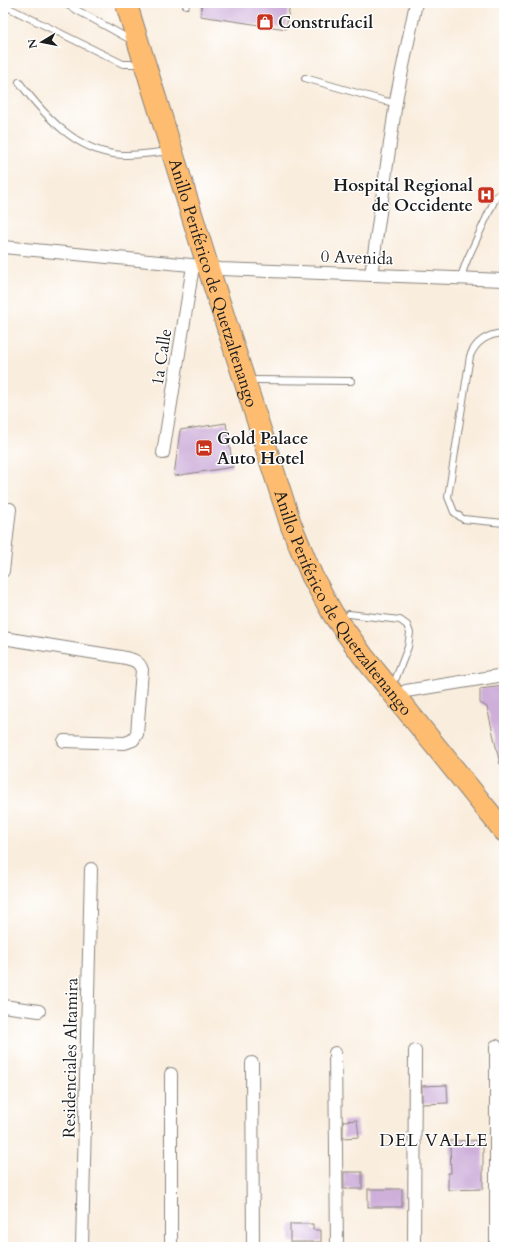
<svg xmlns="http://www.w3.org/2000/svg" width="507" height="1250" font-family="Cardo,serif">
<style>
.building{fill:#ceafda}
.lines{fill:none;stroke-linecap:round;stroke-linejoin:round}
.service-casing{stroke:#8a847c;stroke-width:8}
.minor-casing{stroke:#8a847c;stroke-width:14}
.trunk-casing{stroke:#8a847c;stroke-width:23}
.service{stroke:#fff;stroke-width:6}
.minor{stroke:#fff;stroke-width:12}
.trunk{stroke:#fdbc70;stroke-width:21}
.labels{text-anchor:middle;stroke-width:3;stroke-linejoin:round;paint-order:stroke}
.poi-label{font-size:17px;font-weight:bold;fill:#1c1c1c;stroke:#fff;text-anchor:start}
.street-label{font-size:17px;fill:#1c1c1c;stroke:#fff}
.neighbourhood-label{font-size:18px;letter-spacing:1px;fill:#1c1c1c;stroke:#fff}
</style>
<rect width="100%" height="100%" fill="#fff"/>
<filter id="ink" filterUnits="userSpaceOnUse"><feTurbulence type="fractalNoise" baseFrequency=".025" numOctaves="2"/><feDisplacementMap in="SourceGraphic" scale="8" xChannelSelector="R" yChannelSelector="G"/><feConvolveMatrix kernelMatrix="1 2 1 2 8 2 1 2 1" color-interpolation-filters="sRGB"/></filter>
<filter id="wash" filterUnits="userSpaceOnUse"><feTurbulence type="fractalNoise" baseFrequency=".012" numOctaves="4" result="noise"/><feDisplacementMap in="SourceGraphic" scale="16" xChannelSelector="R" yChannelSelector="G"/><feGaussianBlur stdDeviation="0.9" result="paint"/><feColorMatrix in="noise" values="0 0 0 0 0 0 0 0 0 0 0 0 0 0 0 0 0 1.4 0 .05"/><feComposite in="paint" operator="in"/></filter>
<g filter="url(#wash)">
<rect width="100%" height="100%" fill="#f9eddd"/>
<g id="blocks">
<g class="building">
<polygon points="202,3 290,3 286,29 200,16"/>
<polygon points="226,423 233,467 174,476 180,430"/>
<polygon points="504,686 504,763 500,764 487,707 480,703 480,689"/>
<polygon points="447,1085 448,1103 422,1104 422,1086"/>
<polygon points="357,1120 359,1137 343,1138 343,1121"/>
<polygon points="483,1140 483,1189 448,1190 448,1173 451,1173 450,1141"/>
<rect x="344" y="1172" width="18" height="17"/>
<rect x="368" y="1189" width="34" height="18"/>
<polygon points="290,1224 313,1224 313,1230 321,1230 321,1242 290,1242"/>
</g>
</g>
</g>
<g filter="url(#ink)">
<use href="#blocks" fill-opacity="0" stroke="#8a847c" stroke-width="1"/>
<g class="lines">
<defs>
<g id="service">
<polyline points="64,3 131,40"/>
<polyline points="3,5 123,64 141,64"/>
<polyline points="186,5 186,3"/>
<polyline points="305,78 385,101 396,103"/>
<path d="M 19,82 C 44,115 77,153 123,155 C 138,155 154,153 169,151"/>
<polyline points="460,279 467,260 496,197 501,193 504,192"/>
<path d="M 504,333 C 488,334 476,341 470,356 L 448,497 L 454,512 L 463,519 L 504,523"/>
<polyline points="256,380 351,381"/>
<polyline points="349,614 400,620 407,625 410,633 408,647 396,678"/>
</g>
<g id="minor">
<polyline points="3,247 201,266 220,269 504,280"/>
<polyline points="371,275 397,95 416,3"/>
<polyline points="163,453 193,266"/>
<polyline points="3,571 10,509"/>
<path d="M 3,638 L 121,657 C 131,659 139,660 142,670 L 137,734 L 133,740 L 125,743 L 64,741"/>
<polyline points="406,691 504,675"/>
<polyline points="3,1006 39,1011"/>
<polyline points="496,1046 496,1247"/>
<polyline points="335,1053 337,1247"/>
<polyline points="252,1063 253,1247"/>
<polyline points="82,1247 91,869"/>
<polyline points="171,1247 171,1074"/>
<polyline points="414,1247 415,1051"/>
</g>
<g id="trunk">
<path id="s1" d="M 126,3 L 208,267 L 291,525 L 312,576 L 333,614 L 363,656 L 504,831"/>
</g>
</defs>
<use href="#service" class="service-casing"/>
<use href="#minor" class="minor-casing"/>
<use href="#trunk" class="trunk-casing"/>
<use href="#service" class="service"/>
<use href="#minor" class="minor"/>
<use href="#trunk" class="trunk"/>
</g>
</g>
<defs>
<symbol id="shop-square" viewBox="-11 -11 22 22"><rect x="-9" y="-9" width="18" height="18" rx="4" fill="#c8321e" stroke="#fff"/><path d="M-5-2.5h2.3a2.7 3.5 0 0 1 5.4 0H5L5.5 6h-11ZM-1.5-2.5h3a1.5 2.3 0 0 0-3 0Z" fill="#fff"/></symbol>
<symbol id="hospital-square" viewBox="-11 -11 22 22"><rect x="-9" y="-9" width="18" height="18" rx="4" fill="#c8321e" stroke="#fff"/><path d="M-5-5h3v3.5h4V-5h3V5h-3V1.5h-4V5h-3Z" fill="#fff"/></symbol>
<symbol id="hotel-square" viewBox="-11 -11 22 22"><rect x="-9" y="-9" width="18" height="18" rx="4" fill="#c8321e" stroke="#fff"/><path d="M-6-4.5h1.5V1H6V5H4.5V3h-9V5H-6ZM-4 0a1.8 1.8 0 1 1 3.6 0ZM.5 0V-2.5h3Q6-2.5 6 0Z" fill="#fff"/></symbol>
</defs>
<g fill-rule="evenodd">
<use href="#shop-square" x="255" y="12" width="20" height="20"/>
<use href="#hospital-square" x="476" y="185" width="20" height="20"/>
<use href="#hotel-square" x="194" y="438" width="20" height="20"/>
</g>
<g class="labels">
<g class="poi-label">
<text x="278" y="28">Construfacil</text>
<text x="473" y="191" text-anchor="end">Hospital Regional<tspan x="473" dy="20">de Occidente</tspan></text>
<text x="217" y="444">Gold Palace<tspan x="217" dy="20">Auto Hotel</tspan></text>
</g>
<g class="street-label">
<text transform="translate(357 257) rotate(2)" y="6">0 Avenida</text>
<text dy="6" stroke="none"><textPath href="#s1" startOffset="293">Anillo Periférico de Quetzaltenango</textPath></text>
<text transform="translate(161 357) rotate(-81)" y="6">1a Calle</text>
<text dy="6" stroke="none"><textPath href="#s1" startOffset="641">Anillo Periférico de Quetzaltenango</textPath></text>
<text transform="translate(70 1058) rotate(-89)" y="6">Residenciales Altamira</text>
</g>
<g class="neighbourhood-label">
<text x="434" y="1146">DEL VALLE</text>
</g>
</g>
<rect width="507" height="1250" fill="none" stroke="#fff" stroke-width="16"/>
<g transform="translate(42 42) rotate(260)" stroke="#ffffff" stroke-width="3" paint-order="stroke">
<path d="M0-3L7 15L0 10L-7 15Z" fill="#1c1c1c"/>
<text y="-6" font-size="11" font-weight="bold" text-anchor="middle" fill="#1c1c1c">N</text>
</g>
</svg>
